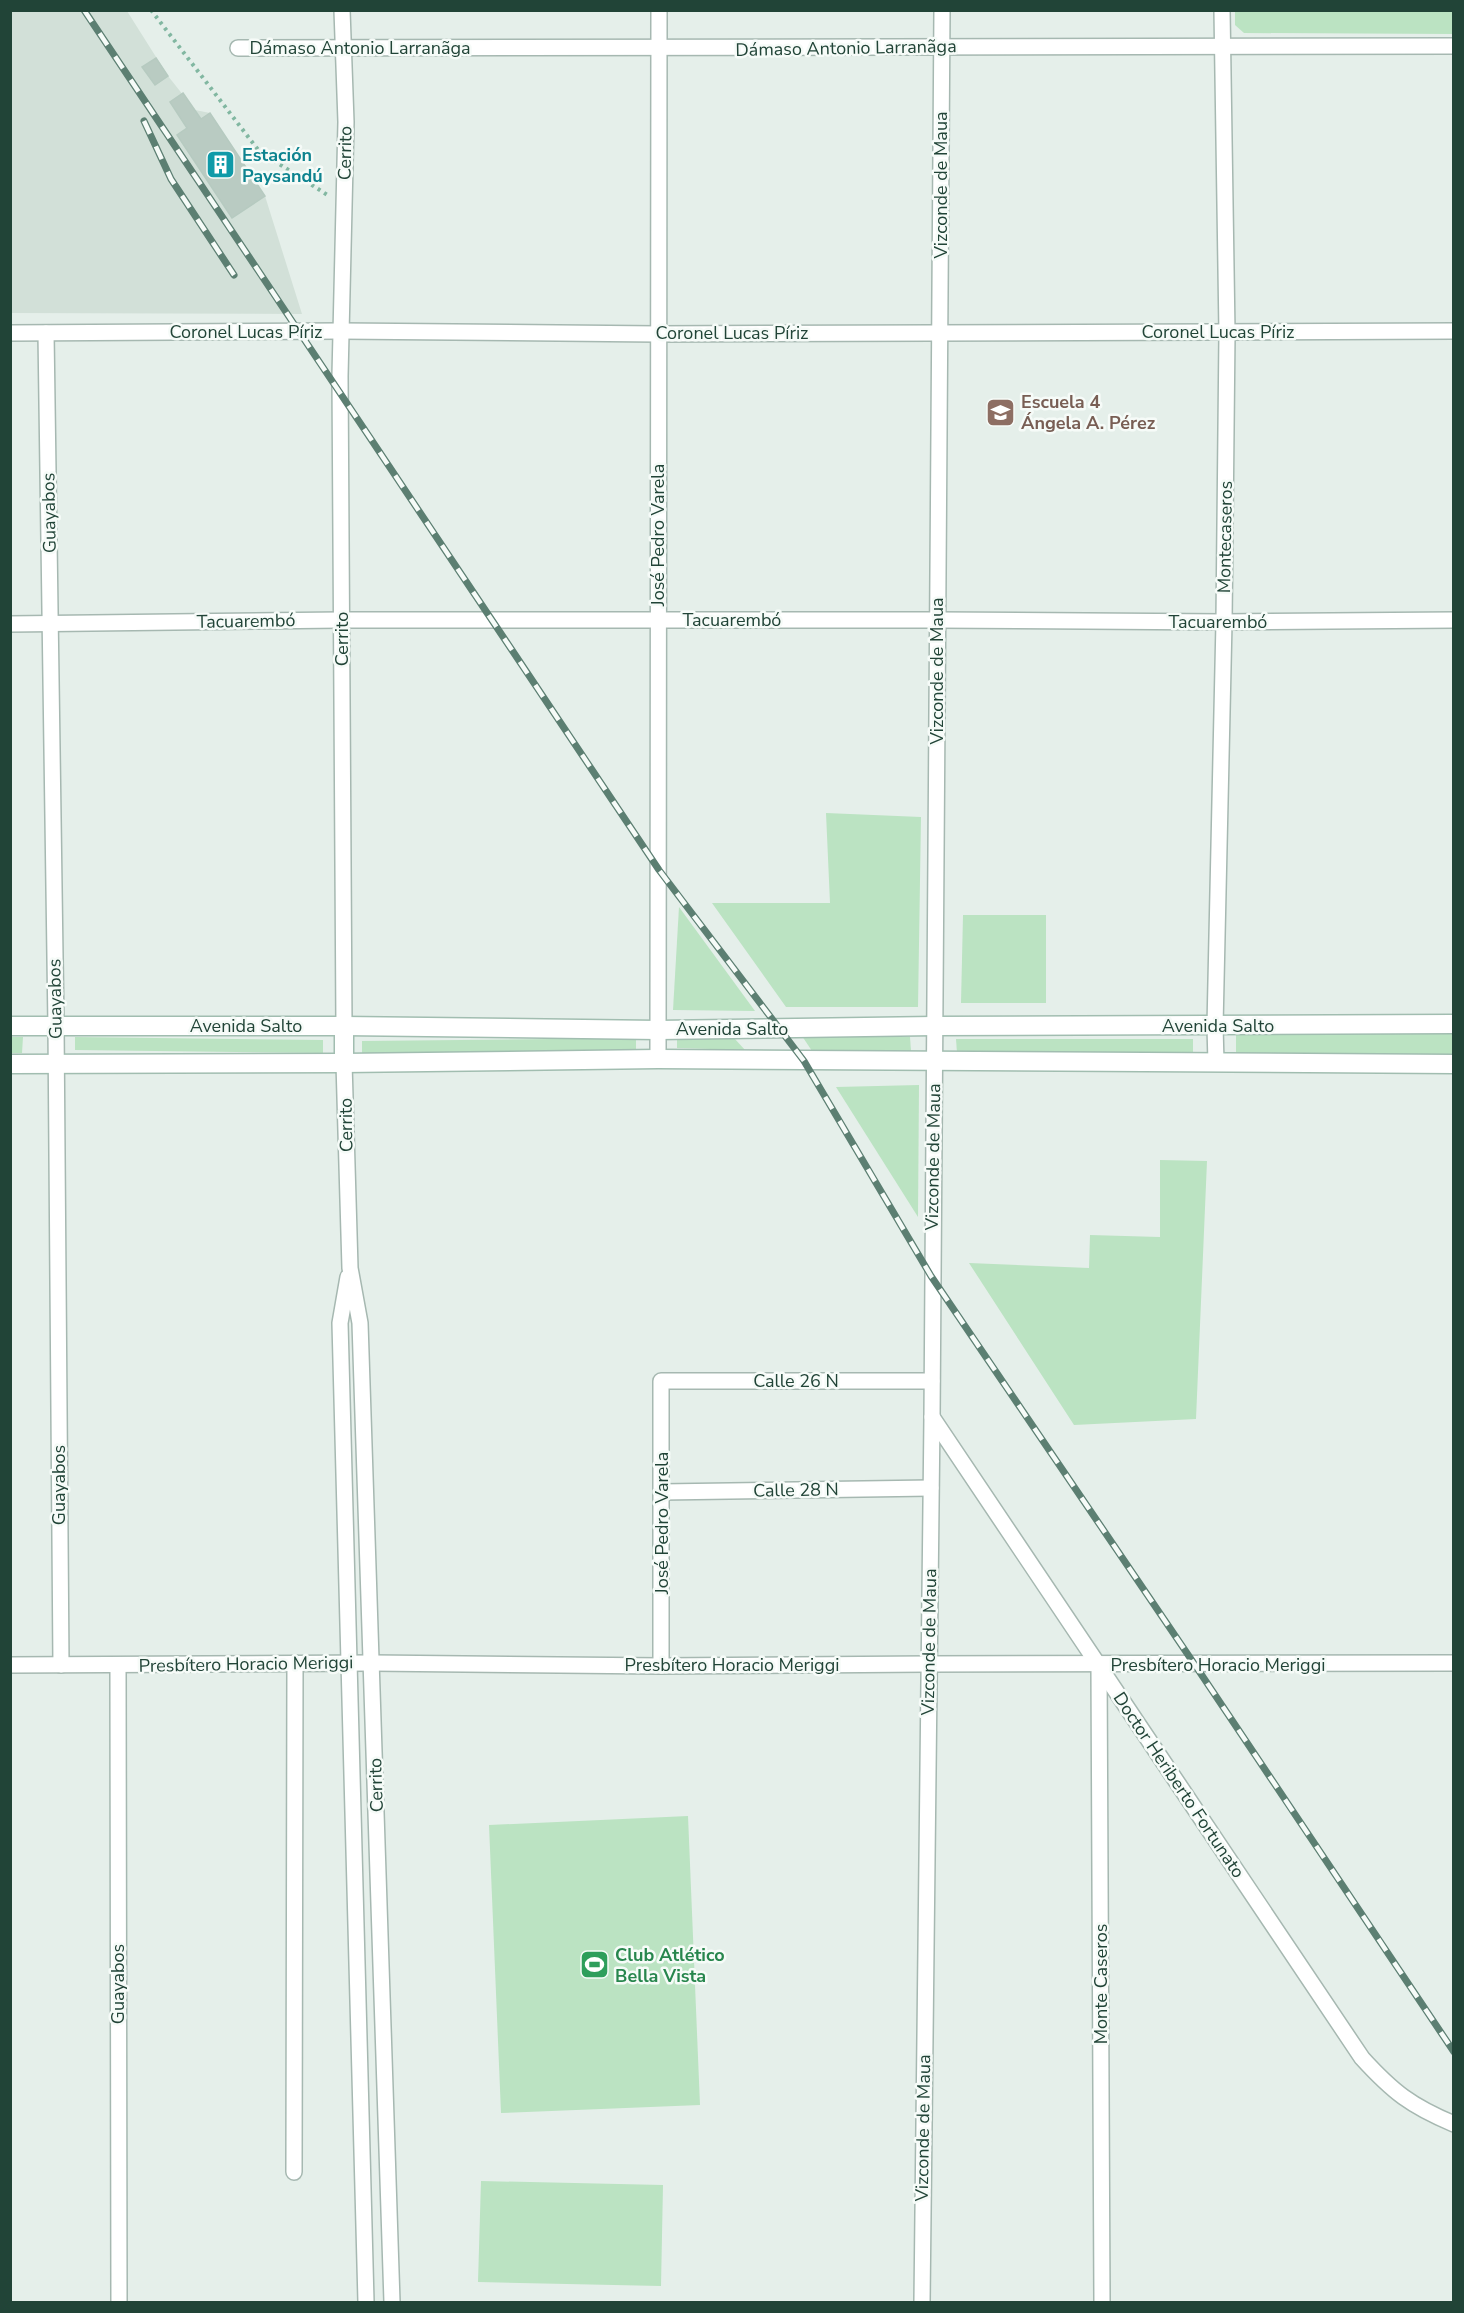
<svg xmlns="http://www.w3.org/2000/svg" width="1464" height="2313" font-family="'Nunito Sans',sans-serif">
<style>
.built{fill:#d2e0d8}
.green{fill:#bbe3c2}
.building{fill:#b9cbc2;stroke:#b6cac0;stroke-width:1.5}
.lines{fill:none;stroke-linecap:round;stroke-linejoin:round}
.street-casing{stroke:#a6b8b1;stroke-width:18}
.secondary-casing{stroke:#a1bdb0;stroke-width:21}
.path{stroke:#81b7a1;stroke-width:4;stroke-dasharray:3 4.5;stroke-linecap:butt}
.street{stroke:#fff;stroke-width:15}
.secondary{stroke:#fff;stroke-width:18}
.rail-casing{stroke:#5c7f72;stroke-width:7}
.rail{stroke:#f6fbf8;stroke-width:4.5;stroke-dasharray:14;stroke-linecap:butt}
.labels{text-anchor:middle;stroke-width:5;stroke-linejoin:round;paint-order:stroke}
.street-label{font-size:18px;fill:#214437;stroke:#f6fbf8}
.culture-label{font-size:18px;font-weight:bold;fill:#0d838f;stroke:#f6fbf8;text-anchor:start}
.education-label{font-size:18px;font-weight:bold;fill:#785e54;stroke:#f6fbf8;text-anchor:start}
.leisure-label{font-size:18px;font-weight:bold;fill:#27864d;stroke:#f6fbf8;text-anchor:start}
</style>
<rect width="100%" height="100%" fill="#e5efea"/>
<polygon class="built" points="11,11 127,11 168,76 195,110 210,113 265,196 302,314 11,313"/>
<g class="green">
<polygon points="1235,11 1453,11 1453,34 1244,33 1235,25"/>
<polygon points="826,813 921,817 918,1007 786,1007 712,903 830,903"/>
<polygon points="679,907 755,1011 673,1010"/>
<polygon points="963,915 1046,915 1046,1003 961,1003"/>
<polygon points="1453,1033 1453,1055 1236,1053 1236,1034"/>
<polygon points="802,1036 910,1037 911,1051 812,1051"/>
<polygon points="11,1037 23,1037 22,1053 11,1053"/>
<polygon points="75,1037 323,1040 323,1053 75,1050"/>
<polygon points="636,1038 636,1051 362,1054 362,1041"/>
<polygon points="677,1038 734,1038 745,1050 677,1048"/>
<polygon points="956,1039 1193,1039 1193,1054 957,1053"/>
<polygon points="919,1085 918,1217 836,1087"/>
<polygon points="1160,1160 1207,1161 1196,1419 1074,1425 969,1263 1089,1268 1090,1235 1160,1237"/>
<polygon points="688,1816 700,2105 501,2113 489,1825"/>
<polygon points="481,2181 663,2185 661,2286 478,2282"/>
</g>
<g class="building">
<polygon points="156,58 168,76 155,85 142,67"/>
<polygon points="183,93 201,119 210,113 265,196 232,218 177,135 187,128 170,102"/>
</g>
<g class="lines">
<defs>
<g id="street">
<polyline points="342,10 346,122 340,376 344,1026"/>
<path d="M 238,48 C 643,49 1048,48 1454,46"/>
<polyline points="10,333 341,331 658,334 1454,331"/>
<polyline points="46,333 56,1026 61,1665"/>
<polyline points="10,624 341,620 938,620 1224,622 1454,620"/>
<polyline points="658,1059 659,10"/>
<polyline points="344,1063 350,1268 360,1323 392,2302"/>
<polyline points="1216,1063 1215,1026 1224,622 1227,333 1222,10"/>
<polyline points="348,1277 340,1323 366,2302"/>
<path d="M 932,1417 L 1362,2058 C 1393,2092 1411,2106 1454,2124"/>
<polyline points="662,1492 931,1488"/>
<polyline points="10,1665 372,1663 661,1666 928,1664 1454,1663"/>
<polyline points="118,1665 119,2302"/>
<polyline points="1099,1665 1102,2302"/>
<polyline points="661,1666 661,1381 932,1381"/>
<polyline points="294,2172 295,1663"/>
<polyline points="922,2302 932,1417 942,10"/>
</g>
<g id="secondary">
<polyline points="10,1026 344,1026 658,1030 934,1026 1454,1024"/>
<polyline points="344,1026 344,1063"/>
<polyline points="10,1064 344,1063 658,1059 1454,1064"/>
</g>
</defs>
<use href="#street" class="street-casing"/>
<use href="#secondary" class="secondary-casing"/>
<polyline class="path" points="151,10 259,151 329,196"/>
<use href="#street" class="street"/>
<use href="#secondary" class="secondary"/>
<defs>
<g id="rail">
<polyline points="84,10 659,870 804,1061 931,1276 1195,1665 1454,2052"/>
<polyline points="144,121 171,179 234,275"/>
</g>
</defs>
<use href="#rail" class="rail-casing"/>
<use href="#rail" class="rail"/>
</g>
<defs>
<symbol id="building-square" viewBox="-11 -11 22 22"><rect x="-9" y="-9" width="18" height="18" rx="4" fill="#0f9aa8" stroke="#f6fbf8"/><path d="M-4-6H4V6H1V3H-1V6H-4ZM-2.5-4.3h1.7v1.8h-1.7ZM.8-4.3h1.7v1.8H.8ZM-2.5-1h1.7V.8h-1.7ZM.8-1h1.7V.8H.8Z" fill="#fff"/></symbol>
<symbol id="school-square" viewBox="-11 -11 22 22"><rect x="-9" y="-9" width="18" height="18" rx="4" fill="#8d6e63" stroke="#f6fbf8"/><path d="M0-5L7-2L0 1L-7-2ZM-4 1L0 2.5L4 1V4Q0 6-4 4Z" fill="#fff"/></symbol>
<symbol id="stadium-square" viewBox="-11 -11 22 22"><rect x="-9" y="-9" width="18" height="18" rx="4" fill="#2e9e5b" stroke="#f6fbf8"/><path d="M0-5a6.5 5 0 1 0 0 10a6.5 5 0 1 0 0-10ZM-3.5-1.8h7v3.6h-7Z" fill="#fff"/></symbol>
</defs>
<g fill-rule="evenodd">
<use href="#building-square" x="204" y="148" width="33" height="33"/>
<use href="#school-square" x="984" y="396" width="33" height="33"/>
<use href="#stadium-square" x="578" y="1948" width="33" height="33"/>
</g>
<g class="labels">
<g class="street-label">
<text x="360" y="54">Dámaso Antonio Larranãga</text>
<text transform="translate(846 48) rotate(-1)" y="6">Dámaso Antonio Larranãga</text>
<text transform="translate(345 153) rotate(-89)" y="6">Cerrito</text>
<text transform="translate(941 185) rotate(-90)" y="6">Vizconde de Maua</text>
<text x="246" y="338">Coronel Lucas Píriz</text>
<text x="1218" y="338">Coronel Lucas Píriz</text>
<text x="732" y="339">Coronel Lucas Píriz</text>
<text transform="translate(49 513) rotate(-91)" y="6">Guayabos</text>
<text transform="translate(658 535) rotate(-90)" y="6">José Pedro Varela</text>
<text transform="translate(1225 537) rotate(-89)" y="6">Montecaseros</text>
<text x="732" y="626">Tacuarembó</text>
<text transform="translate(246 621) rotate(-1)" y="6">Tacuarembó</text>
<text x="1218" y="628">Tacuarembó</text>
<text transform="translate(342 639) rotate(-90)" y="6">Cerrito</text>
<text transform="translate(937 671) rotate(-90)" y="6">Vizconde de Maua</text>
<text transform="translate(55 999) rotate(-91)" y="6">Guayabos</text>
<text x="246" y="1032">Avenida Salto</text>
<text x="1218" y="1032">Avenida Salto</text>
<text x="732" y="1035">Avenida Salto</text>
<text transform="translate(346 1125) rotate(-91)" y="6">Cerrito</text>
<text transform="translate(933 1157) rotate(-89)" y="6">Vizconde de Maua</text>
<text x="796" y="1387">Calle 26 N</text>
<text transform="translate(59 1485) rotate(-90)" y="6">Guayabos</text>
<text transform="translate(796 1490) rotate(-1)" y="6">Calle 28 N</text>
<text transform="translate(662 1523) rotate(-90)" y="6">José Pedro Varela</text>
<text transform="translate(929 1642) rotate(-89)" y="6">Vizconde de Maua</text>
<text transform="translate(246 1664) rotate(-1)" y="6">Presbítero Horacio Meriggi</text>
<text x="732" y="1671">Presbítero Horacio Meriggi</text>
<text x="1218" y="1671">Presbítero Horacio Meriggi</text>
<text transform="translate(376 1785) rotate(-92)" y="6">Cerrito</text>
<text transform="translate(1179 1785) rotate(56)" y="6">Doctor Heriberto Fortunato</text>
<text transform="translate(118 1984) rotate(-90)" y="6">Guayabos</text>
<text transform="translate(1101 1984) rotate(-90)" y="6">Monte Caseros</text>
<text transform="translate(923 2128) rotate(-89)" y="6">Vizconde de Maua</text>
</g>
<g class="culture-label">
<text x="242" y="161">Estación<tspan x="242" dy="21">Paysandú</tspan></text>
</g>
<g class="education-label">
<text x="1021" y="408">Escuela 4<tspan x="1021" dy="21">Ángela A. Pérez</tspan></text>
</g>
<g class="leisure-label">
<text x="615" y="1961">Club Atlético<tspan x="615" dy="21">Bella Vista</tspan></text>
</g>
</g>
<rect width="1464" height="2313" fill="none" stroke="#214437" stroke-width="24"/>
</svg>
